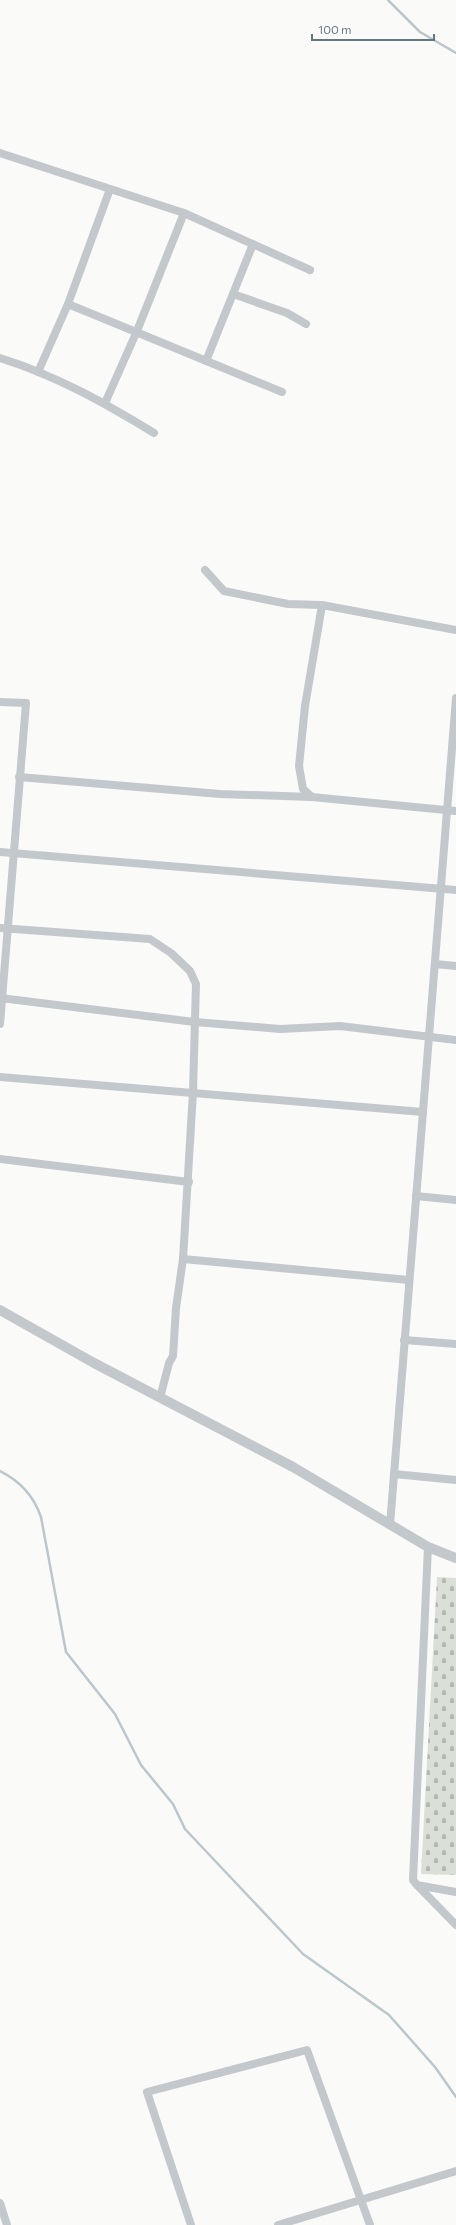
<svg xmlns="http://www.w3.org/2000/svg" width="456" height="2225" font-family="Commissioner,sans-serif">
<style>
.cemetery{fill:url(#cemetery-stones)}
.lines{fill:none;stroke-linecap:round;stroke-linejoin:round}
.stream{stroke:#bbc7cb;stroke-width:2.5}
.minor{stroke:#c3c8cc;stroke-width:8}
.tertiary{stroke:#c3c8cc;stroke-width:10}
</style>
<defs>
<pattern id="cemetery-stones" width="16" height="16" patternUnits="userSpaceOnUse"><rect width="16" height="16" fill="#dadfd7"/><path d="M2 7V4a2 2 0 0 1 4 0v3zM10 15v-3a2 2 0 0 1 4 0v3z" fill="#b4b9b4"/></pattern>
</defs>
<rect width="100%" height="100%" fill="#fafaf8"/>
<polygon class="cemetery" points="437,1577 456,1578 456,1875 421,1874"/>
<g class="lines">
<g class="stream">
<polyline points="388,0 420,32 456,53"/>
<path d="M 0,1471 C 20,1481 34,1496 41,1517 L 66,1652 L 115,1714 L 141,1765 L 173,1804 L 185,1829 L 303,1954 L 389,2015 L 435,2067 L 456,2097"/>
</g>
<g class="minor">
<polyline points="0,153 184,213 310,270"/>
<polyline points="233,294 287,313 306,324"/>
<polyline points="68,304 110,189"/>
<path d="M 0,358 C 55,375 105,403 154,433"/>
<polyline points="206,361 253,244"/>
<polyline points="38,372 68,304 282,392"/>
<polyline points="105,403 137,331 184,213"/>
<polyline points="205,570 224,591 288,604 322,605 456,630"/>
<polyline points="0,702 26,703 0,1024"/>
<polyline points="19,777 220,794 312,797 456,811"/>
<polyline points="312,797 303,789 299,766 305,706 322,605"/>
<polyline points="0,852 456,890"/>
<polyline points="0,928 150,939 171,953 190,971 196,984 193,1092 183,1259 176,1308 173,1356 169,1363 160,1398"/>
<polyline points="435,964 456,966"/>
<polyline points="0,998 195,1022 280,1029 340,1026 456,1040"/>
<polyline points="0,1077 423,1112"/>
<polyline points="0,1159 189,1182"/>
<polyline points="416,1196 456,1200"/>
<polyline points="183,1259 409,1280"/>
<polyline points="404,1340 456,1344"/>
<polyline points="394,1474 456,1480"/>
<polyline points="390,1525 456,698"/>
<polyline points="428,1547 413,1880 417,1885 456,1892"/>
<polyline points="417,1885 456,1925"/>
<polyline points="0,2203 7,2225"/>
<polyline points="191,2225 147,2092 307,2050 370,2225"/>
<polyline points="278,2225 456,2171"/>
</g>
<polyline class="tertiary" points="0,1310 94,1363 293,1467 428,1547 456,1558"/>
</g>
<path d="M312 34v6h122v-6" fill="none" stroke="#657683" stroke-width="2"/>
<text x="318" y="34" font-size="12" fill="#657683" stroke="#ffffff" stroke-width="3" paint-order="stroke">100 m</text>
</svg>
